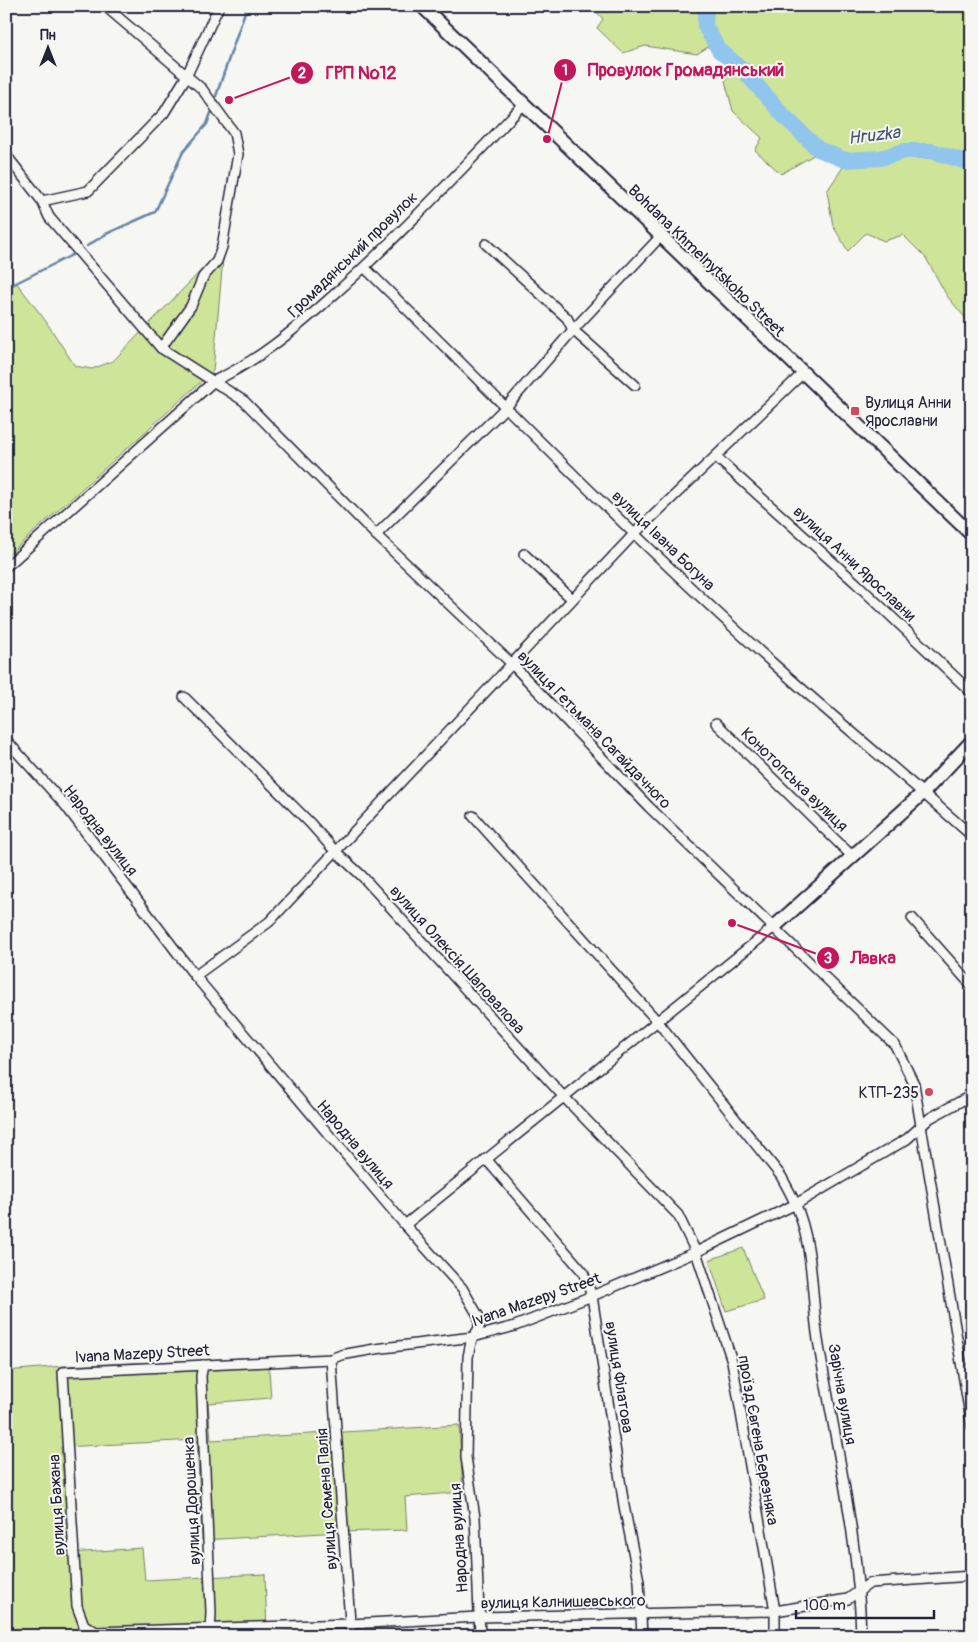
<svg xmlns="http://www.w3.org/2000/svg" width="978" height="1642" font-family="Pangolin,sans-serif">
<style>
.green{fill:#cee499;stroke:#78836a}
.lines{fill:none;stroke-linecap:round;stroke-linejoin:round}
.stream{stroke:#6484a6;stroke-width:2.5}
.river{stroke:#90c5ed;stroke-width:16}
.street-casing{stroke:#22223b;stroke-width:12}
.secondary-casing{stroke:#22223b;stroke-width:16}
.street{stroke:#f6f6f2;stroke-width:9}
.secondary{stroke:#f6f6f2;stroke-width:12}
.poi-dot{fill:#d1495b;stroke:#f6f6f2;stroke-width:2}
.labels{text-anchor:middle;stroke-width:4;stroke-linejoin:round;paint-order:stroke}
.street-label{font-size:16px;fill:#22223b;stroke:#f6f6f2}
.poi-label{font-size:16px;fill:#22223b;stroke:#f6f6f2;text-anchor:start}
.water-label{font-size:18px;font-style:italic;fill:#435370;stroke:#f6f6f2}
.leader{fill:none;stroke:#c2185b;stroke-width:2}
.callout-dot{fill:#c2185b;stroke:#f6f6f2;stroke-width:2}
.mark-label{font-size:15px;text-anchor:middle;font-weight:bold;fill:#fff}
.callout-label{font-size:18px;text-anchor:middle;font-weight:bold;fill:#c2185b;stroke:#f6f6f2;stroke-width:4;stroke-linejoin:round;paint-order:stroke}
</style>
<rect width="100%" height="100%" fill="#f6f6f2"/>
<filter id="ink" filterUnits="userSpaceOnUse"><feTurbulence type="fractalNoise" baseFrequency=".02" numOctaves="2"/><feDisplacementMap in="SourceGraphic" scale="10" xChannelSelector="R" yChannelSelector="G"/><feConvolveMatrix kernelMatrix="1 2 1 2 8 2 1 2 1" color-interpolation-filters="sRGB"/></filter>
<g filter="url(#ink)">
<g class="green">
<polygon points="591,6 972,6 972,326 947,296 926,258 903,235 884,241 866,233 848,251 833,226 827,191 845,164 817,153 781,174 755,150 762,138 733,111 725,81 735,66 711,45 697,54 645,46 623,53 597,28 603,19"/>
<polygon points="224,247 213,371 6,557 6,286 16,282 45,320 75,366 92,369 113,361"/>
<polygon points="743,1248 764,1300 726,1311 709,1260"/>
<polygon points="268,1357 271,1398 208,1403 211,1440 459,1425 463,1492 405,1497 407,1530 341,1532 202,1540 197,1440 61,1447 70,1553 142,1548 145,1580 265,1574 267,1633 284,1632 284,1636 6,1636 6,1371 63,1366"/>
</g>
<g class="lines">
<g class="stream">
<polyline points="216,96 247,6"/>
<polyline points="87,246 106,234 155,212 183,152 207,124 211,113"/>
<polyline points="6,288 74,254"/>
</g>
<polyline class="river" points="706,6 705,26 719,50 743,70 784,116 818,149 845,160 880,158 905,151 932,151 972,164"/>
<defs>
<g id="street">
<polyline points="105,6 202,89 234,133 238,154 222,247 217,261 203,277 191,306 161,348"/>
<polyline points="6,155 42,201 49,217 161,348 244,401 376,535 511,663 649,807 895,1045 914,1084 972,1427"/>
<polyline points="42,201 88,191 164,113 186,77 219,6"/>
<polyline points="486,244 567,318 573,330 635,385"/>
<path d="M 365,268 C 501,401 634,539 776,666 C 840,723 907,778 972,836"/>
<polyline points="716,457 856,583 972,693"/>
<polyline points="376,535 506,407 573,330 660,237"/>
<polyline points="524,554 572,599"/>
<path d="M 6,567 L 214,381 C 256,362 293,331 328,300 C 397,239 460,171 524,104"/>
<polyline points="184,697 310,823 334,850 362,876 563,1096 678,1215 696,1252 732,1361 775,1611 775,1636"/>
<polyline points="716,723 853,857"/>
<polyline points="6,740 65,805 195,976 405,1225 462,1288 479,1317 479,1328 471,1342 468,1357 466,1457 475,1518 480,1636"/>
<path d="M 473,816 L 658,1022 L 781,1176 C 786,1185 791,1194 795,1203 C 814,1245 811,1295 818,1340 C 834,1438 859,1536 861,1636"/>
<polyline points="912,918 972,986"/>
<polyline points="195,976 269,922 634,534 802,374"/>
<polyline points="486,1159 583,1272 592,1296 624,1506 639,1581 642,1636"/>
<polyline points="405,1225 774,927"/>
<polyline points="331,1359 351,1636"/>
<polyline points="203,1365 201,1376 211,1612 210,1636"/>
<polyline points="84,1625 96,1632 350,1624 478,1617 775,1611 848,1599 870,1583 972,1576"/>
<polyline points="84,1636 84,1625 77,1606 63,1372 331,1359 341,1355 375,1349 473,1337 515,1326 592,1296 696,1252 796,1204 907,1139 930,1118 972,1095"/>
</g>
<g id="secondary">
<polyline points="422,6 972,535"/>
<polyline points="774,927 924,792 972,741"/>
</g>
</defs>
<use href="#street" class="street-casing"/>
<use href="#secondary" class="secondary-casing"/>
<use href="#street" class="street"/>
<use href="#secondary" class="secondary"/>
</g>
</g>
<g class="poi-dot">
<rect x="850" y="406" width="10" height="10" rx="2.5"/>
<circle cx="929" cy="1092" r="5"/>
</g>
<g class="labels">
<g class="street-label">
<text transform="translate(352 254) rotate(-44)" y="6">Громадянський провулок</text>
<text transform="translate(707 260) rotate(44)" y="6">Bohdana Khmelnytskoho Street</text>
<text transform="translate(664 540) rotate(44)" y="6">вулиця Івана Богуна</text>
<text transform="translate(855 563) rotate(43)" y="6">вулиця Анни Ярославни</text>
<text transform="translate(595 729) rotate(46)" y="6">вулиця Гетьмана Сагайдачного</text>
<text transform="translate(795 779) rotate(44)" y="6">Конотопська вулиця</text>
<text transform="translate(101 830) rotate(52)" y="6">Народна вулиця</text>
<text transform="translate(458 959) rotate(48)" y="6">вулиця Олексія Шаповалова</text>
<text transform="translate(356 1144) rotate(50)" y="6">Народна вулиця</text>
<text transform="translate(536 1299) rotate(-19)" y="6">Ivana Mazepy Street</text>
<text transform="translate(142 1353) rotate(-3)" y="6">Ivana Mazepy Street</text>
<text transform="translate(620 1377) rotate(81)" y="6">вулиця Філатова</text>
<text transform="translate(843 1394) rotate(80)" y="6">Зарічна вулиця</text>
<text transform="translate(759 1440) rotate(80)" y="6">проїзд Євгена Березняка</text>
<text transform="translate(326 1499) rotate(-94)" y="6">вулиця Семена Палія</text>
<text transform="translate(191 1501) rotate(-93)" y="6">вулиця Дорошенка</text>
<text transform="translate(56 1505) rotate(-93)" y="6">вулиця Бажана</text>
<text transform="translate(458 1538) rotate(-94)" y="6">Народна вулиця</text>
<text transform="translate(563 1601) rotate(-1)" y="6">вулиця Калнишевського</text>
</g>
<g class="poi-label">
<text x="865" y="408">Вулиця Анни<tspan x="865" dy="18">Ярославни</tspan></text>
<text x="919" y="1098" text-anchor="end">КТП-235</text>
</g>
<g class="water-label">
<text transform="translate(874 135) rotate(-7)" y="6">Hruzka</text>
</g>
</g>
<path class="leader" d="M547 139L565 70M229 100L302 73M732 923L828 958"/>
<g class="callout-dot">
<circle cx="547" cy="139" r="5"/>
<circle cx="229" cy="100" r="5"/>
<circle cx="732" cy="923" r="5"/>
<circle cx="565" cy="70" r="12"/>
<circle cx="302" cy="73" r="12"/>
<circle cx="828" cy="958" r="12"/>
</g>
<g class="mark-label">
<text x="565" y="75">1</text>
<text x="302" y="78">2</text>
<text x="828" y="963">3</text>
</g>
<g class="callout-label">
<text x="686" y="76">Провулок Громадянський</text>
<text x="361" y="79">ГРП №12</text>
<text x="873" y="964">Лавка</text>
</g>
<rect width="978" height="1642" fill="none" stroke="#f6f6f2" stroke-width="25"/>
<rect x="12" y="12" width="953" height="1617" fill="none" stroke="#22223b" stroke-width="2" filter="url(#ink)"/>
<g transform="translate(48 48)" stroke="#f6f6f2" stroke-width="4" paint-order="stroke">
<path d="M0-4L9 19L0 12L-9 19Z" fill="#22223b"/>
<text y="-8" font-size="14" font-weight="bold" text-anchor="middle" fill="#22223b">Пн</text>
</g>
<path d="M796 1610v8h138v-8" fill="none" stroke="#22223b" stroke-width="2.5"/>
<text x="803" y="1610" font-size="15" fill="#22223b" stroke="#f6f6f2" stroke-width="4" paint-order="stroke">100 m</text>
</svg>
